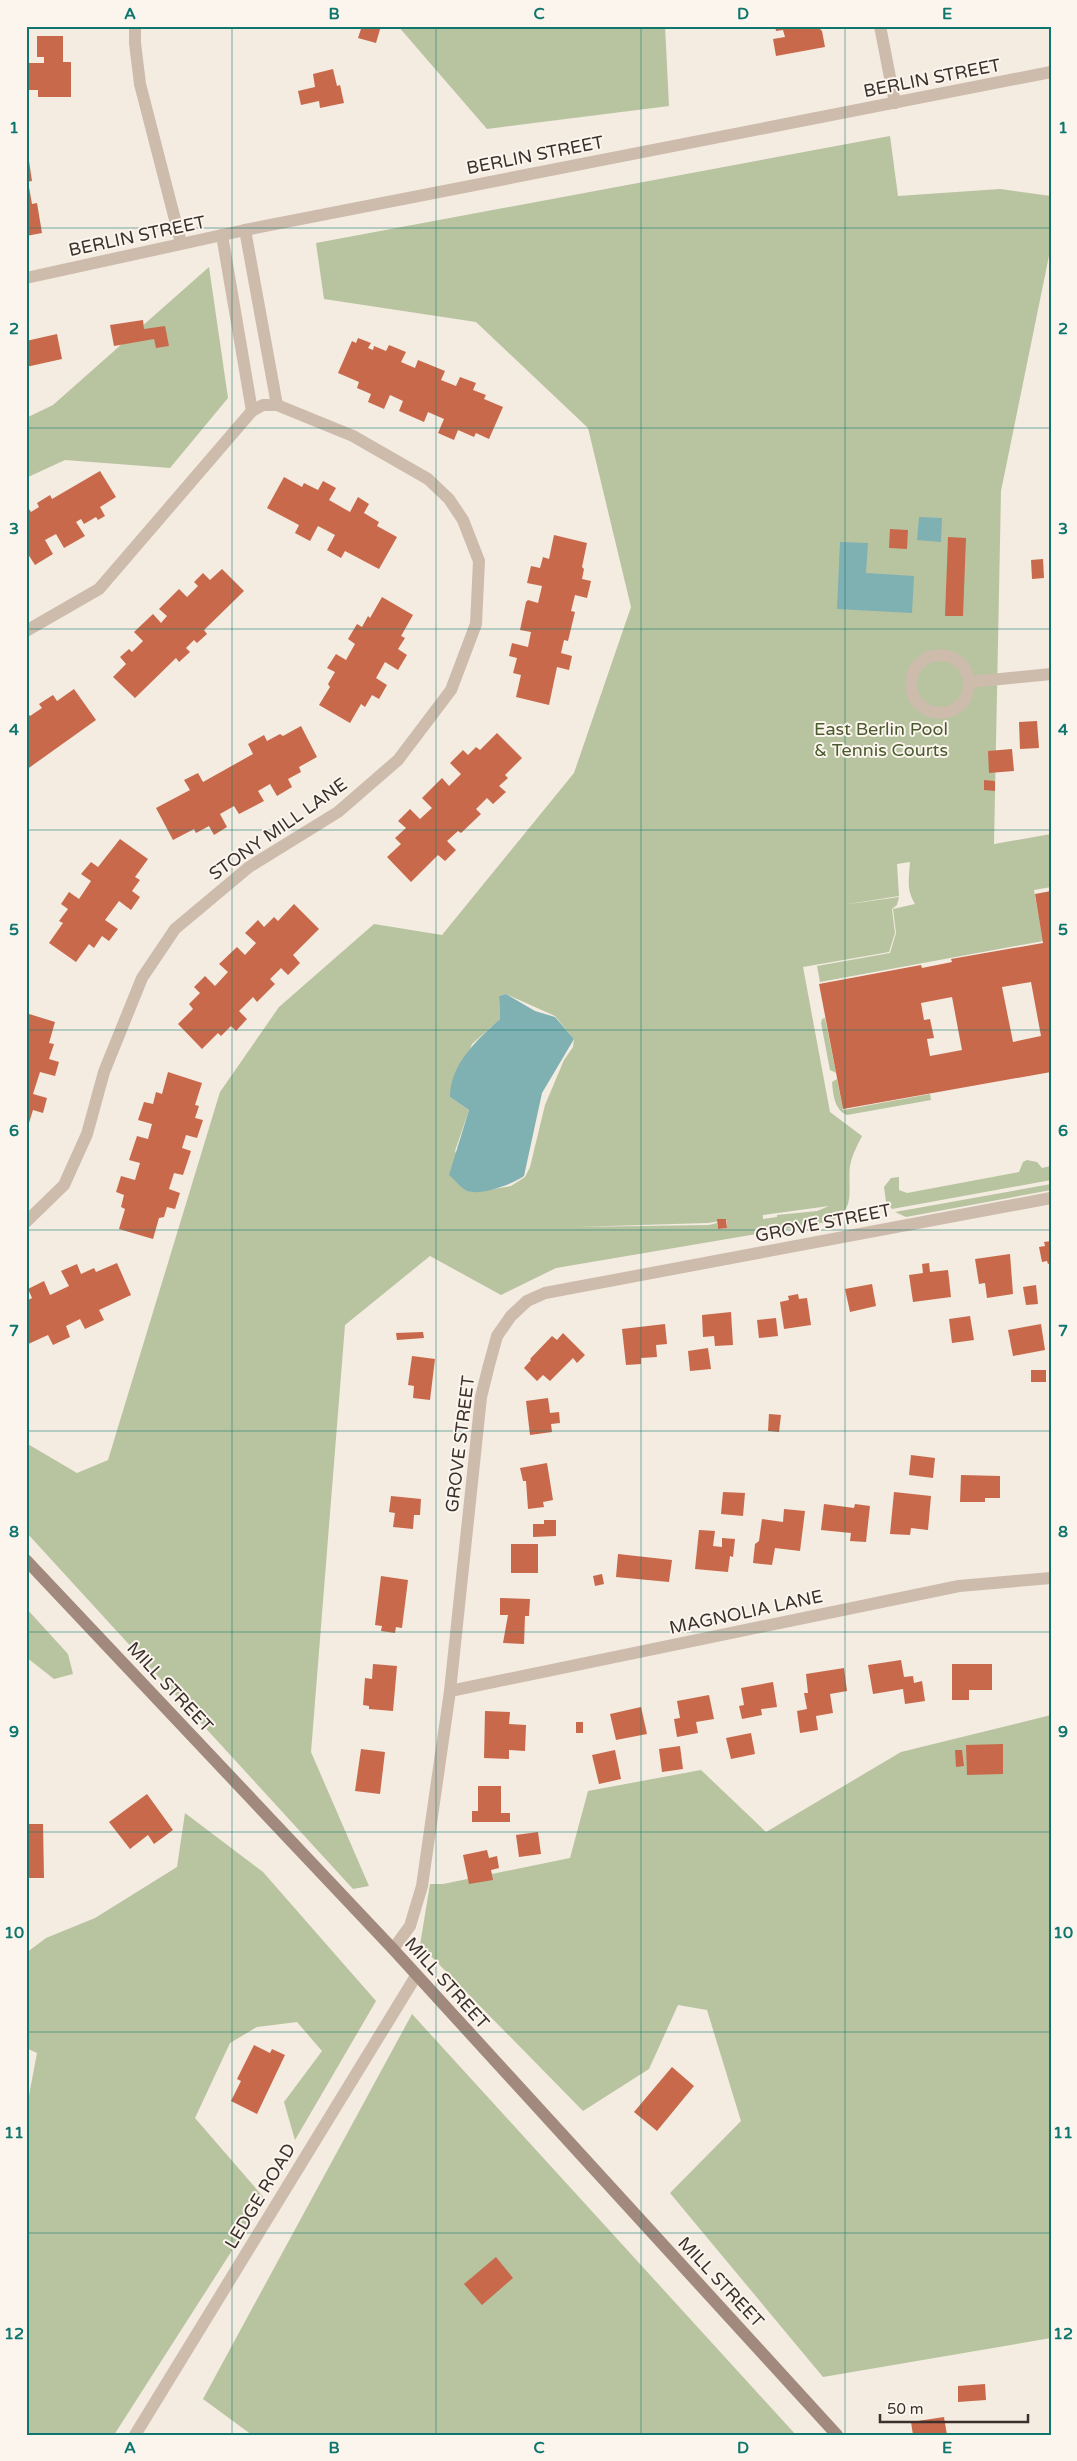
<svg xmlns="http://www.w3.org/2000/svg" width="1077" height="2461" font-family="'Varela Round',sans-serif">
<style>
.green{fill:#b8c4a0;fill-rule:evenodd}
.water{fill:#7fb0b2}
.building{fill:#c8694b;fill-rule:evenodd}
.lines{fill:none;stroke-linecap:round;stroke-linejoin:round}
.minor{stroke:#cdbbac;stroke-width:12}
.tertiary{stroke:#cdbbac;stroke-width:12}
.secondary{stroke:#a18a7d;stroke-width:12}
.grid{fill:none;stroke:#0f766e;stroke-width:1;stroke-opacity:0.55}
.labels{text-anchor:middle;stroke-width:4;stroke-linejoin:round;paint-order:stroke}
.street-label{font-size:18px;fill:#3b302b;stroke:#fbf5ee}
.park-label{font-size:18px;fill:#4a5a2e;stroke:#fbf5ee}
.neatline{fill:none;stroke:#0f766e;stroke-width:2}
.grid-label{font-size:16px;text-anchor:middle;font-weight:bold;fill:#0f766e}
</style>
<rect width="100%" height="100%" fill="#f4ebe1"/>
<g class="green">
<polygon points="398,26 665,26 669,106 487,129"/>
<path d="M 890,136 L 898,196 L 1000,189 L 1051,196 L 1051,246 L 1001,491 L 994,844 L 1051,834 L 1051,887 L 1034,890 L 1043,941 L 820,982 L 817,966 L 890,953 L 896,933 L 893,909 L 915,904 C 906,889 909,880 910,862 L 897,864 L 899,896 L 842,905 L 899,897 L 897,905 L 892,909 L 895,933 L 889,952 L 803,967 L 830,1112 L 862,1136 C 857,1146 852,1155 850,1166 C 847,1190 858,1212 827,1222 L 556,1268 L 501,1295 L 430,1256 L 345,1325 L 311,1752 L 369,1886 L 353,1889 L 26,1532 L 26,1443 L 77,1473 L 108,1460 L 220,1092 L 279,1007 L 374,924 L 442,935 L 574,773 L 631,607 L 588,428 L 476,322 L 324,299 L 316,243 ZM 506,994 L 555,1016 L 574,1039 L 573,1047 L 564,1060 L 545,1105 L 530,1167 L 525,1177 L 511,1186 L 475,1192 L 455,1151 L 469,1110 L 450,1097 L 472,1044 L 500,1019 L 499,996 ZM 829,1206 L 817,1211 L 777,1215 L 777,1217 L 763,1219 L 763,1215 ZM 727,1220 L 727,1228 L 718,1229 L 717,1223 L 709,1225 L 575,1227 L 708,1223 Z"/>
<polygon points="209,267 228,398 170,468 65,460 26,478 26,418 53,405"/>
<polygon points="825,1018 836,1073 830,1070 821,1023 822,1019"/>
<path d="M 837,1079 L 843,1110 L 930,1094 L 931,1100 L 847,1115 C 834,1110 833,1093 832,1082 Z"/>
<polygon points="1027,1160 1037,1162 1042,1168 1051,1166 1051,1180 892,1209 886,1202 884,1187 891,1178 899,1177 899,1190 907,1193 1019,1172 1023,1162"/>
<polygon points="1051,1184 1051,1190 906,1217 895,1212"/>
<polygon points="26,1608 68,1654 73,1674 54,1679 26,1657"/>
<polygon points="1051,1715 1051,2338 823,2377 670,2193 741,2121 707,2010 678,2005 649,2069 583,2111 420,1945 430,1884 443,1884 570,1858 588,1791 701,1770 766,1832 901,1752"/>
<polygon points="185,1813 263,1872 376,2001 295,2140 284,2102 322,2051 297,2022 257,2027 230,2043 195,2118 265,2199 114,2435 26,2435 26,2111 37,2053 26,2048 26,1953 46,1938 95,1918 177,1867"/>
<polygon points="412,2014 796,2435 252,2435 203,2399"/>
</g>
<g class="water">
<polygon points="919,517 942,518 941,542 917,540"/>
<polygon points="840,542 868,543 866,573 914,576 912,613 837,609"/>
<path d="M 506,994 L 535,1011 L 555,1017 L 574,1039 L 542,1093 L 524,1176 C 513,1184 481,1196 467,1191 C 461,1188 454,1179 449,1175 L 469,1110 L 450,1097 C 450,1064 478,1039 500,1019 L 499,996 Z"/>
</g>
<g class="building">
<polygon points="362,26 381,26 376,43 358,38"/>
<polygon points="775,26 818,27 822,31 825,47 776,56 773,39 785,37 783,30 776,31"/>
<polygon points="37,36 63,36 63,62 71,62 71,97 38,97 38,90 26,90 26,63 44,63 44,57 37,57"/>
<polygon points="333,69 337,86 340,85 344,103 320,108 319,101 301,105 298,91 315,87 313,74"/>
<polygon points="26,154 28,154 32,181 26,182"/>
<polygon points="29,187 32,204 37,203 42,233 26,236 26,188"/>
<polygon points="143,320 144,329 165,326 169,346 156,348 154,339 114,346 110,325"/>
<polygon points="57,334 62,359 26,367 26,341"/>
<polygon points="358,338 371,343 368,348 373,350 374,346 386,351 389,345 406,352 401,362 415,368 418,360 445,371 441,380 456,386 460,377 476,383 473,390 486,395 484,399 503,407 489,439 476,433 474,437 458,430 454,440 438,433 444,419 428,412 424,422 399,411 403,401 390,395 384,409 368,402 371,394 357,388 359,382 338,373 352,341 356,343"/>
<polygon points="100,471 116,497 100,507 105,516 98,520 96,517 84,524 81,519 76,522 85,536 64,548 56,534 45,540 53,554 35,565 26,551 26,510 29,509 31,512 39,507 37,503 50,495 52,499"/>
<polygon points="284,477 302,487 304,483 318,490 323,481 336,488 329,500 350,512 358,497 369,504 364,513 379,522 377,526 397,537 379,569 345,551 341,558 327,550 335,535 318,526 310,541 295,533 299,525 267,508"/>
<polygon points="890,529 908,530 907,549 889,548"/>
<polygon points="554,535 587,543 582,567 584,569 582,579 591,581 587,598 575,595 571,611 575,612 568,641 564,640 561,653 572,656 569,670 557,667 549,705 516,697 521,675 513,673 517,658 509,656 512,643 528,647 531,632 520,630 526,602 528,600 538,603 542,586 527,583 531,566 540,568 543,557 549,559"/>
<polygon points="948,537 966,538 963,616 945,616"/>
<polygon points="1043,559 1044,578 1032,579 1031,560"/>
<polygon points="222,569 244,591 204,630 207,634 197,643 194,640 186,648 190,652 179,662 176,658 135,698 113,677 126,664 120,657 129,649 132,652 143,641 134,632 153,614 161,623 167,616 159,609 179,589 187,597 198,586 194,582 203,573 210,580"/>
<polygon points="382,597 413,615 401,636 405,638 398,649 407,655 398,670 385,662 376,678 387,685 379,699 372,695 365,707 361,704 350,723 319,705 330,687 328,684 335,672 327,668 336,654 346,660 355,644 348,639 357,624 362,627 368,616 370,618"/>
<polygon points="74,689 96,720 26,770 26,711 30,716 42,708 39,704 53,695 57,701"/>
<polygon points="1037,721 1039,748 1020,749 1019,722"/>
<polygon points="301,726 317,757 299,767 301,772 288,779 292,787 277,796 270,784 258,791 264,801 239,814 234,806 220,814 227,827 214,835 209,826 196,833 194,829 173,840 156,808 190,790 184,780 198,773 203,782 253,754 248,744 264,735 267,741 280,734 283,736"/>
<polygon points="497,733 522,758 505,775 508,778 499,786 506,792 493,804 487,798 476,809 481,814 461,833 458,831 447,841 456,850 445,861 438,855 411,882 387,857 401,844 395,838 406,828 398,821 410,809 420,819 432,808 422,798 442,778 449,786 461,774 450,763 463,750 468,755 476,747 480,750"/>
<polygon points="1012,749 1014,771 989,773 988,751"/>
<polygon points="984,780 995,781 995,791 984,790"/>
<polygon points="120,839 148,859 135,877 140,880 132,891 140,897 131,910 119,901 105,920 118,929 109,941 102,936 94,948 89,944 76,962 49,943 63,923 59,921 68,909 61,904 69,892 79,899 91,881 81,874 91,862 98,867"/>
<path d="M 1051,891 L 1051,1072 L 843,1109 L 819,984 L 921,965 L 922,968 L 952,962 L 951,959 L 1043,943 L 1035,894 ZM 1031,982 L 1041,1036 L 1013,1042 L 1002,987 ZM 952,997 L 962,1050 L 930,1056 L 927,1039 L 934,1038 L 930,1019 L 924,1020 L 921,1003 Z"/>
<polygon points="294,904 319,929 293,955 300,963 288,975 281,968 270,979 275,984 257,1002 253,997 239,1011 247,1019 236,1031 231,1026 221,1036 218,1033 202,1049 178,1024 193,1009 189,1004 200,993 194,987 205,976 215,986 228,972 219,964 237,947 245,955 256,943 245,933 258,920 264,927 274,917 278,921"/>
<polygon points="26,1013 55,1022 49,1043 54,1044 49,1059 59,1062 55,1076 40,1072 33,1094 47,1098 43,1113 33,1110 29,1123 26,1123"/>
<polygon points="168,1072 202,1083 195,1105 199,1106 195,1118 203,1120 197,1138 186,1135 182,1148 191,1151 183,1175 174,1173 169,1189 180,1193 175,1209 167,1207 164,1217 159,1218 153,1239 119,1229 125,1209 121,1207 124,1195 116,1192 121,1176 135,1180 140,1163 129,1160 137,1136 148,1139 152,1124 138,1120 144,1102 153,1104 156,1092 162,1094"/>
<polygon points="717,1219 726,1219 727,1228 718,1229"/>
<polygon points="1051,1241 1051,1263 1048,1264 1047,1261 1042,1262 1039,1247 1045,1246 1044,1242"/>
<polygon points="1010,1254 1013,1294 987,1298 985,1283 979,1284 975,1259"/>
<polygon points="117,1263 131,1295 99,1310 104,1320 85,1329 80,1319 66,1326 70,1337 53,1345 48,1335 26,1345 26,1301 32,1298 28,1289 44,1281 50,1295 69,1286 61,1271 77,1264 81,1274 94,1268 96,1272"/>
<polygon points="929,1263 930,1272 948,1270 951,1297 913,1302 909,1275 923,1273 922,1264"/>
<polygon points="872,1284 876,1306 850,1312 845,1289"/>
<polygon points="1036,1285 1038,1304 1026,1305 1023,1287"/>
<polygon points="798,1294 799,1299 807,1298 811,1325 784,1329 780,1302 789,1300 788,1296"/>
<polygon points="731,1312 733,1345 715,1346 714,1336 703,1337 702,1315"/>
<polygon points="970,1316 974,1340 952,1343 949,1319"/>
<polygon points="776,1318 778,1336 759,1338 757,1320"/>
<polygon points="665,1324 667,1344 656,1345 657,1357 641,1358 641,1364 626,1365 622,1329"/>
<polygon points="1041,1324 1045,1350 1013,1356 1008,1330"/>
<polygon points="423,1332 424,1338 397,1340 396,1333"/>
<polygon points="563,1333 585,1355 577,1363 573,1358 550,1381 543,1375 537,1381 524,1368 531,1360 530,1359 552,1336 557,1340"/>
<polygon points="708,1348 711,1369 690,1371 688,1351"/>
<polygon points="412,1356 435,1359 430,1400 413,1398 414,1386 408,1385"/>
<rect x="1031" y="1370" width="15" height="12"/>
<polygon points="548,1398 550,1413 559,1412 560,1423 551,1424 552,1432 530,1435 526,1401"/>
<polygon points="769,1414 781,1415 779,1432 768,1431"/>
<polygon points="911,1455 935,1458 933,1478 909,1475"/>
<polygon points="547,1463 553,1500 543,1502 544,1507 528,1509 526,1481 523,1481 520,1468"/>
<polygon points="961,1475 1000,1476 1000,1498 985,1498 985,1502 960,1502"/>
<polygon points="723,1492 745,1493 743,1516 721,1514"/>
<polygon points="894,1492 931,1496 928,1530 911,1528 910,1535 890,1534"/>
<polygon points="391,1496 421,1499 420,1515 414,1515 413,1529 393,1527 395,1513 389,1512"/>
<polygon points="824,1504 854,1508 855,1504 870,1506 866,1542 850,1541 851,1533 821,1530"/>
<polygon points="784,1509 805,1511 800,1551 775,1548 772,1565 753,1563 755,1544 759,1541 762,1519 783,1522"/>
<polygon points="544,1520 556,1520 556,1536 533,1537 533,1524 544,1524"/>
<polygon points="699,1530 715,1531 713,1546 722,1547 722,1538 735,1539 733,1557 730,1556 728,1572 695,1569"/>
<rect x="511" y="1544" width="27" height="29"/>
<polygon points="618,1554 672,1560 669,1582 616,1577"/>
<polygon points="602,1574 604,1584 595,1586 593,1576"/>
<polygon points="381,1576 408,1580 402,1628 396,1627 395,1633 381,1631 382,1626 375,1625"/>
<polygon points="500,1598 530,1599 529,1616 525,1616 524,1644 503,1643 508,1615 500,1615"/>
<polygon points="901,1660 904,1677 913,1676 914,1683 922,1681 925,1701 905,1704 903,1689 873,1694 868,1665"/>
<polygon points="373,1664 397,1666 393,1711 369,1709 369,1706 363,1705 365,1678 372,1679"/>
<polygon points="952,1664 992,1664 992,1690 969,1690 969,1700 952,1700"/>
<polygon points="844,1668 847,1691 830,1694 833,1713 816,1716 818,1730 800,1733 797,1711 807,1709 804,1693 808,1693 806,1674"/>
<polygon points="773,1682 777,1707 761,1709 762,1715 742,1719 739,1706 744,1705 741,1688"/>
<polygon points="709,1695 714,1719 696,1722 698,1733 677,1737 674,1719 680,1718 677,1701"/>
<polygon points="641,1707 647,1734 616,1740 610,1714"/>
<polygon points="485,1711 510,1712 509,1724 526,1725 525,1751 509,1750 509,1759 484,1758"/>
<rect x="576" y="1722" width="7" height="11"/>
<polygon points="751,1733 755,1754 731,1759 726,1738"/>
<polygon points="1003,1744 1003,1774 967,1775 966,1745"/>
<polygon points="680,1746 683,1769 662,1772 659,1749"/>
<polygon points="361,1749 385,1752 380,1794 355,1791"/>
<polygon points="615,1750 621,1779 599,1784 592,1755"/>
<polygon points="955,1750 962,1750 964,1766 956,1767"/>
<polygon points="478,1786 501,1786 501,1813 510,1813 510,1822 472,1822 472,1811 478,1811"/>
<polygon points="147,1794 173,1830 154,1844 148,1835 130,1849 109,1822"/>
<polygon points="26,1824 43,1824 44,1878 26,1878"/>
<polygon points="538,1832 541,1854 519,1857 516,1835"/>
<polygon points="487,1850 489,1858 497,1856 499,1868 491,1870 493,1880 469,1884 463,1855"/>
<polygon points="254,2045 270,2053 272,2049 285,2055 257,2114 231,2101 241,2081 237,2079"/>
<polygon points="672,2067 694,2086 657,2131 634,2112"/>
<polygon points="496,2257 513,2278 482,2305 464,2284"/>
<polygon points="985,2384 986,2400 958,2402 958,2386"/>
<polygon points="944,2417 947,2435 913,2435 911,2422"/>
</g>
<g class="lines">
<g class="minor">
<polyline points="135,26 135,43 140,84 181,243"/>
<polyline points="880,26 895,103"/>
<polyline points="245,230 277,405"/>
<polyline points="222,235 252,411"/>
<polyline points="26,631 99,589 252,411 263,405 277,405 353,436 428,479 449,499 463,520 479,561 476,624 451,690 398,760 338,812 249,867 175,929 142,978 104,1072 87,1134 64,1185 26,1222"/>
<circle cx="940" cy="684" r="29"/>
<polyline points="970,682 1051,674"/>
<polyline points="450,1691 959,1586 1051,1578"/>
<polyline points="393,1949 410,1926 422,1886 450,1691 481,1397 489,1365 497,1336 511,1316 527,1301 545,1293 1051,1198"/>
<polyline points="135,2435 416,1976"/>
</g>
<polyline class="tertiary" points="26,278 245,230 1051,72"/>
<polyline class="secondary" points="26,1560 393,1949 837,2435"/>
</g>
<path class="grid" d="M 232,26 L 232,2435M 436,26 L 436,2435M 641,26 L 641,2435M 845,26 L 845,2435M 26,228 L 1051,228M 26,428 L 1051,428M 26,629 L 1051,629M 26,830 L 1051,830M 26,1030 L 1051,1030M 26,1230 L 1051,1230M 26,1431 L 1051,1431M 26,1632 L 1051,1632M 26,1832 L 1051,1832M 26,2032 L 1051,2032M 26,2233 L 1051,2233"/>
<g class="labels">
<g class="street-label">
<text transform="translate(932 78) rotate(-11)" y="6">BERLIN STREET</text>
<text transform="translate(535 155) rotate(-11)" y="6">BERLIN STREET</text>
<text transform="translate(137 236) rotate(-12)" y="6">BERLIN STREET</text>
<text transform="translate(278 829) rotate(-35)" y="6">STONY MILL LANE</text>
<text transform="translate(823 1223) rotate(-11)" y="6">GROVE STREET</text>
<text transform="translate(460 1444) rotate(-83)" y="6">GROVE STREET</text>
<text transform="translate(746 1612) rotate(-12)" y="6">MAGNOLIA LANE</text>
<text transform="translate(170 1687) rotate(47)" y="6">MILL STREET</text>
<text transform="translate(447 1983) rotate(48)" y="6">MILL STREET</text>
<text transform="translate(260 2196) rotate(-59)" y="6">LEDGE ROAD</text>
<text transform="translate(721 2282) rotate(47)" y="6">MILL STREET</text>
</g>
<g class="park-label">
<text x="881" y="735">East Berlin Pool<tspan x="881" dy="21">&amp; Tennis Courts</tspan></text>
</g>
</g>
<rect width="1077" height="2461" fill="none" stroke="#fbf5ee" stroke-width="55"/>
<path d="M880 2414v8h148v-8" fill="none" stroke="#3b302b" stroke-width="2.5"/>
<text x="887" y="2414" font-size="15" fill="#3b302b" stroke="#fbf5ee" stroke-width="4" paint-order="stroke">50 m</text>
<rect x="28" y="28" width="1022" height="2406" class="neatline"/>
<g class="grid-label">
<text x="130" y="19">A</text>
<text x="334" y="19">B</text>
<text x="539" y="19">C</text>
<text x="743" y="19">D</text>
<text x="947" y="19">E</text>
<text x="14" y="133">1</text>
<text x="1063" y="133">1</text>
<text x="14" y="334">2</text>
<text x="1063" y="334">2</text>
<text x="14" y="534">3</text>
<text x="1063" y="534">3</text>
<text x="14" y="735">4</text>
<text x="1063" y="735">4</text>
<text x="14" y="935">5</text>
<text x="1063" y="935">5</text>
<text x="14" y="1136">6</text>
<text x="1063" y="1136">6</text>
<text x="14" y="1336">7</text>
<text x="1063" y="1336">7</text>
<text x="14" y="1537">8</text>
<text x="1063" y="1537">8</text>
<text x="14" y="1737">9</text>
<text x="1063" y="1737">9</text>
<text x="14" y="1938">10</text>
<text x="1063" y="1938">10</text>
<text x="14" y="2138">11</text>
<text x="1063" y="2138">11</text>
<text x="14" y="2339">12</text>
<text x="1063" y="2339">12</text>
<text x="130" y="2453">A</text>
<text x="334" y="2453">B</text>
<text x="539" y="2453">C</text>
<text x="743" y="2453">D</text>
<text x="947" y="2453">E</text>
</g>
</svg>
